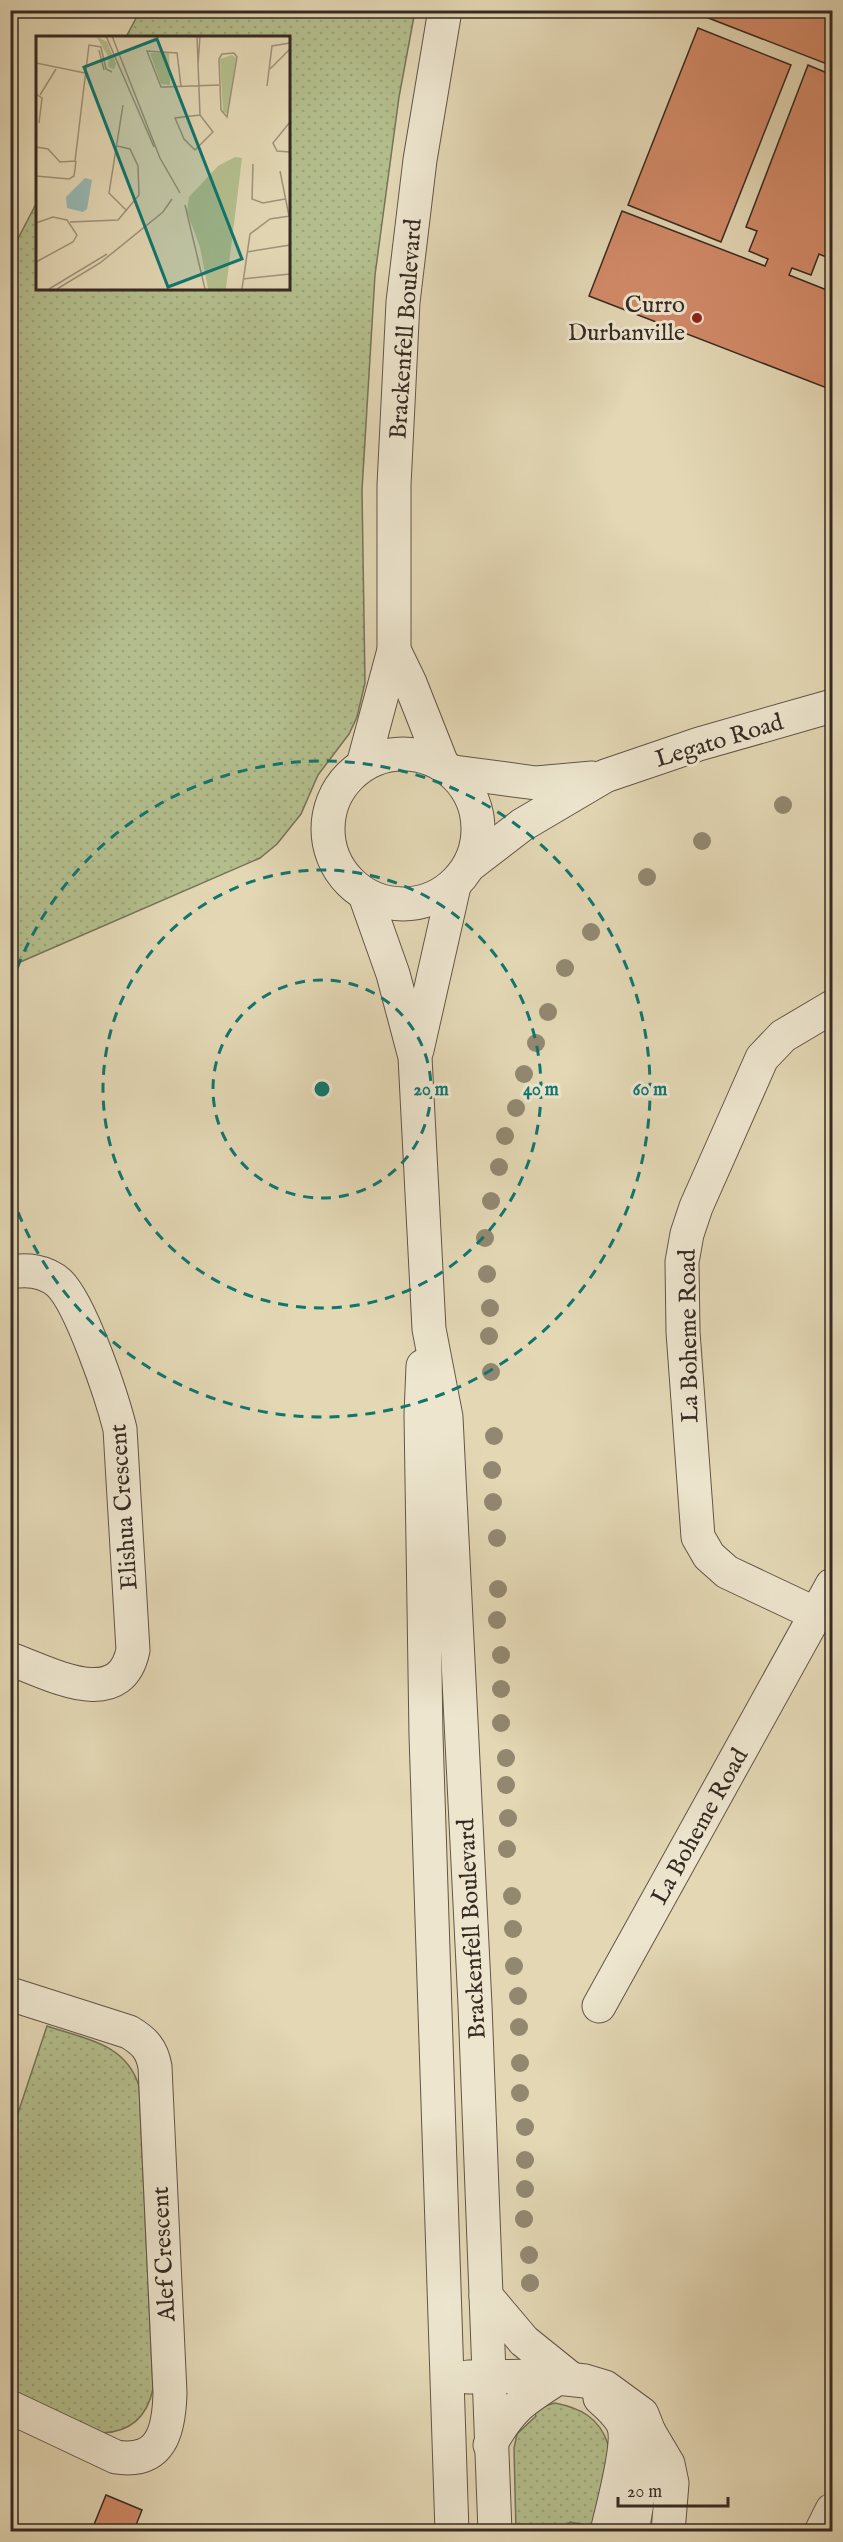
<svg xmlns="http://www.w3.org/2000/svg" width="843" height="2542" font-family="'IM FELL English',serif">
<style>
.grass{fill:url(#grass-dots);stroke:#767458;stroke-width:1.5}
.building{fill:#d28a68;stroke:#372a23;stroke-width:1.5}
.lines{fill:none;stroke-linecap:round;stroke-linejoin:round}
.minor-casing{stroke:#625547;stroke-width:35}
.minor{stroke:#ede5ce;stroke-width:33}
.tree{fill:#928870}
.ring{fill:none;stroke:#0f766e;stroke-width:3;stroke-dasharray:10 8}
.poi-dot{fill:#8f2418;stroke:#ede5ce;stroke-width:2}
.labels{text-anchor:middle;stroke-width:6;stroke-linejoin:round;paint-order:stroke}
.poi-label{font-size:24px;fill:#372a23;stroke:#ede5ce;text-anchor:end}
.street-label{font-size:24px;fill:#372a23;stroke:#ede5ce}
.inset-road{fill:none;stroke:#9e927a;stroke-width:1.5}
.view{fill:#0f766e;fill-opacity:0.15;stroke:#0f766e;stroke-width:3}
.inset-edge{fill:none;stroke:#372a23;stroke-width:3}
.centre{fill:#0f766e;stroke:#ede5ce;stroke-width:3}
.ring-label{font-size:18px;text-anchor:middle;font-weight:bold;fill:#0f766e;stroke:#ede5ce;stroke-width:6;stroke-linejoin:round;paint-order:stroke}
</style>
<defs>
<pattern id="grass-dots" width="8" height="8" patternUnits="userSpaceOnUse" patternTransform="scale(1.5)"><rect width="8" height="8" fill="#b4be8d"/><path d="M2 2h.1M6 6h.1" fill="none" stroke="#9ba379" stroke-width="1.8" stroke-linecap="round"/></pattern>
</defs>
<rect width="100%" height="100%" fill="#e3d7b4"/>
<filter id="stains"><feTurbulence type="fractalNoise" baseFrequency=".00333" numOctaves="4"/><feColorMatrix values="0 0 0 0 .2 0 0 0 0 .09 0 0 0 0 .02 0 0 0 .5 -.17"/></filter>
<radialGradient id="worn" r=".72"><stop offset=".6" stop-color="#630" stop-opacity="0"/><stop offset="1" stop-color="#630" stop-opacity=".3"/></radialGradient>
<g class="grass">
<polygon points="140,11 415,11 399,97 375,275 362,490 365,683 357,717 349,734 318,775 301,814 277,844 260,858 11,966 11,252 37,202 38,288 288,288 288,38 126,37"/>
<path d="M 47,2026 C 85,2039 126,2043 139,2086 L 153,2389 C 147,2417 130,2432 102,2433 L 11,2392 L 11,2134 Z"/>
<path d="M 555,2403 C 580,2408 599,2417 608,2444 C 611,2454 598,2512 596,2527 L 570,2522 L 562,2529 L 562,2531 L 516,2532 L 514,2448 L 517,2434 L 536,2416 L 533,2409 Z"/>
</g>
<g class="building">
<polygon points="694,10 832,10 832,66 693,12"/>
<polygon points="698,28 791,65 721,242 628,205"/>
<polygon points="808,65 832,75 832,254 831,259 819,254 811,275 792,268 789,275 832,292 832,390 589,296 622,211 765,266 768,259 749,251 757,231 746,227"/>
<polygon points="106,2495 142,2510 136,2525 151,2532 91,2532"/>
</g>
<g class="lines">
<defs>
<g id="minor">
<polyline points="394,650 410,683 442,764"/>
<circle cx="403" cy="829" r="75"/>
<polyline points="363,765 394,650 394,485 403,302 420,160 445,10"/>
<polyline points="454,772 536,783 592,778"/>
<polyline points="470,865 522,825 605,776 699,744 832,706"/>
<polyline points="365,895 393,974 415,1057 429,1329 446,1417 475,2005 495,2532"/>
<polyline points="417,1050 454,886"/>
<path d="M 10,1272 C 27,1269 46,1271 59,1283 C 81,1304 112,1397 120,1429 L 133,1650 C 120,1714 48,1672 10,1659"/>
<polyline points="423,1366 421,1415 426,1735 452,2532"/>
<polyline points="816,1614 727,1572 709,1556 698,1537 683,1332 682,1262 687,1234 696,1207 762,1058 783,1036 832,1007"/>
<path d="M 10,1994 L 129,2032 C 144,2041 152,2049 155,2067 L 170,2393 C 169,2430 162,2464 116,2457 L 10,2407"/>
<polyline points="599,2006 832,1585"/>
<polyline points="486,2296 524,2341 570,2378"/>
<polyline points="468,2377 539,2376 585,2381 605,2387 642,2414 649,2432 632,2532"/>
<path d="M 600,2398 C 608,2405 617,2413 622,2422 C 632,2440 612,2509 607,2532"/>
<polyline points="649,2432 668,2464 672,2483 668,2532"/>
<path d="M 490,2445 C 511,2407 522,2401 558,2378"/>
<polyline points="821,2532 832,2510"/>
</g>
</defs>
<use href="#minor" class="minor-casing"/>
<use href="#minor" class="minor"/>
</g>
<g class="tree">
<circle cx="783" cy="805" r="9"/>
<circle cx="702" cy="841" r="9"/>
<circle cx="647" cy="877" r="9"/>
<circle cx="591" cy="932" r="9"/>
<circle cx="565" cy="968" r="9"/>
<circle cx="548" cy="1012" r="9"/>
<circle cx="536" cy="1043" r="9"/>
<circle cx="524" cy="1074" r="9"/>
<circle cx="516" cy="1108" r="9"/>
<circle cx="505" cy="1136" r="9"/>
<circle cx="499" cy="1167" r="9"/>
<circle cx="491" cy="1201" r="9"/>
<circle cx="485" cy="1238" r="9"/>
<circle cx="487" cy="1274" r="9"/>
<circle cx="490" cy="1308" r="9"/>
<circle cx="489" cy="1336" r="9"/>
<circle cx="491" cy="1372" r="9"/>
<circle cx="494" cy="1436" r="9"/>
<circle cx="492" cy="1470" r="9"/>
<circle cx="493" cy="1502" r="9"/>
<circle cx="497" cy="1538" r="9"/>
<circle cx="498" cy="1589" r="9"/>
<circle cx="497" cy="1620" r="9"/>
<circle cx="501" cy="1655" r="9"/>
<circle cx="501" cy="1689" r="9"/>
<circle cx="501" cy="1723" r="9"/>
<circle cx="506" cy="1758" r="9"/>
<circle cx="506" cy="1785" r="9"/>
<circle cx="508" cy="1818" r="9"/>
<circle cx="507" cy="1849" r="9"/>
<circle cx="512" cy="1896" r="9"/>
<circle cx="513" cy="1929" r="9"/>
<circle cx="514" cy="1966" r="9"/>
<circle cx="518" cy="1996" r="9"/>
<circle cx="519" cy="2027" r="9"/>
<circle cx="520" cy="2063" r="9"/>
<circle cx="520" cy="2093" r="9"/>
<circle cx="525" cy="2127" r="9"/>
<circle cx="525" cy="2160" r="9"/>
<circle cx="525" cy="2189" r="9"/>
<circle cx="524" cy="2219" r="9"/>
<circle cx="529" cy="2255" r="9"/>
<circle cx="530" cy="2283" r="9"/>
</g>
<g class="ring">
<circle cx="322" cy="1089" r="109"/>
<circle cx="322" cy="1089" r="219"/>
<path d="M11 985A328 328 0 1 1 11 1193"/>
</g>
<circle class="poi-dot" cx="697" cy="318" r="6"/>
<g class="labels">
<g class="poi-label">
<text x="685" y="312">Curro<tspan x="685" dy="28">Durbanville</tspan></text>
</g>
<g class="street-label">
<text transform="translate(405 329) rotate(-86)" y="8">Brackenfell Boulevard</text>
<text transform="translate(719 740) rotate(-17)" y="8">Legato Road</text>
<text transform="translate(688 1336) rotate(-91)" y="8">La Boheme Road</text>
<text transform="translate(123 1507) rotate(-94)" y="8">Elishua Crescent</text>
<text transform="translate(699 1826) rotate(-61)" y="8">La Boheme Road</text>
<text transform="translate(471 1929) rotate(-93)" y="8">Brackenfell Boulevard</text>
<text transform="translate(163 2254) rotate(-93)" y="8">Alef Crescent</text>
</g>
</g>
<g transform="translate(36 36)">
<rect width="254" height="254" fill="#e3d7b4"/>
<path d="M 60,0 L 71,6 L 80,28 L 78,33 L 72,31 L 73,22 ZM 114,17 L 133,17 L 134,49 L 125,48 ZM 196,19 L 200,22 L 192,78 L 187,76 L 184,23 ZM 199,121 L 206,122 L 190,253 L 172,253 L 164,211 L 151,176 L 153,161 L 182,130 Z" fill="#b4be8d"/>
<path d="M 49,142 L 56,144 L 51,173 L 47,176 L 31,172 L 30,161 Z" fill="#96b8b2"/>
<path class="inset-road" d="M 70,0 L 118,111M 76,0 L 124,122 L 144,157M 161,0 L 164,79 L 177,96 L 159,114 L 148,103 L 139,82 L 164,79M 63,14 L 68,34M 186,18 L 198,17 L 201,21 L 191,81 L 185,74 L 183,23 ZM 0,27 L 49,37M 162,29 L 164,0M 234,33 L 254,13M 145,50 L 141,17 L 111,15 L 125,51 L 128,51 L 183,49M 231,50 L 236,10 L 254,7M 0,58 L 6,62 L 3,87M 4,59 L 20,33M 87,69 L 73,157 L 91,175M 254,86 L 237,107 L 241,115 L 254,116M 0,111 L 12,113 L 24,126 L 39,125 L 53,9 L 65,11 L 70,33 L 76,36M 217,128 L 216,163 L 227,167 L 249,163M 244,135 L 253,180M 0,140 L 33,143 L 38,140 L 40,125M 149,169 L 169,253M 34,186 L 82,184 L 103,159 L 102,130 L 94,113 L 81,110M 0,187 L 17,181 L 31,184 L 41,199 L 37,206 L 0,226M 211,216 L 254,209M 207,243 L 254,238M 13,253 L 71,218M 21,253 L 64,227 L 127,176 L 136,163M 206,253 L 214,198 L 234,183 L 254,180"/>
<path class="view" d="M 121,3 L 206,223 L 132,251 L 48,31 Z"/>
<rect width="254" height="254" class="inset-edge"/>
</g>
<circle cx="322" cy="1089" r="9" class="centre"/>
<g class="ring-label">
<text x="431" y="1095">20 m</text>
<text x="541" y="1095">40 m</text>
<text x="650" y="1095">60 m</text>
</g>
<rect width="843" height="2542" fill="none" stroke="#e3d7b4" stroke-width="36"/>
<rect x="12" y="12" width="819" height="2518" fill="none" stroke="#372a23" stroke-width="3"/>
<rect x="18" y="18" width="807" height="2506" fill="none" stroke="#372a23" stroke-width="1.5"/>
<path d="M618 2497v9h110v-9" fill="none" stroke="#372a23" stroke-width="3"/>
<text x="627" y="2497" font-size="18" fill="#372a23" stroke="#ede5ce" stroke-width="4.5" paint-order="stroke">20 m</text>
<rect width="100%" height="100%" filter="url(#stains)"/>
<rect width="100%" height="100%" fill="url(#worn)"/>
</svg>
